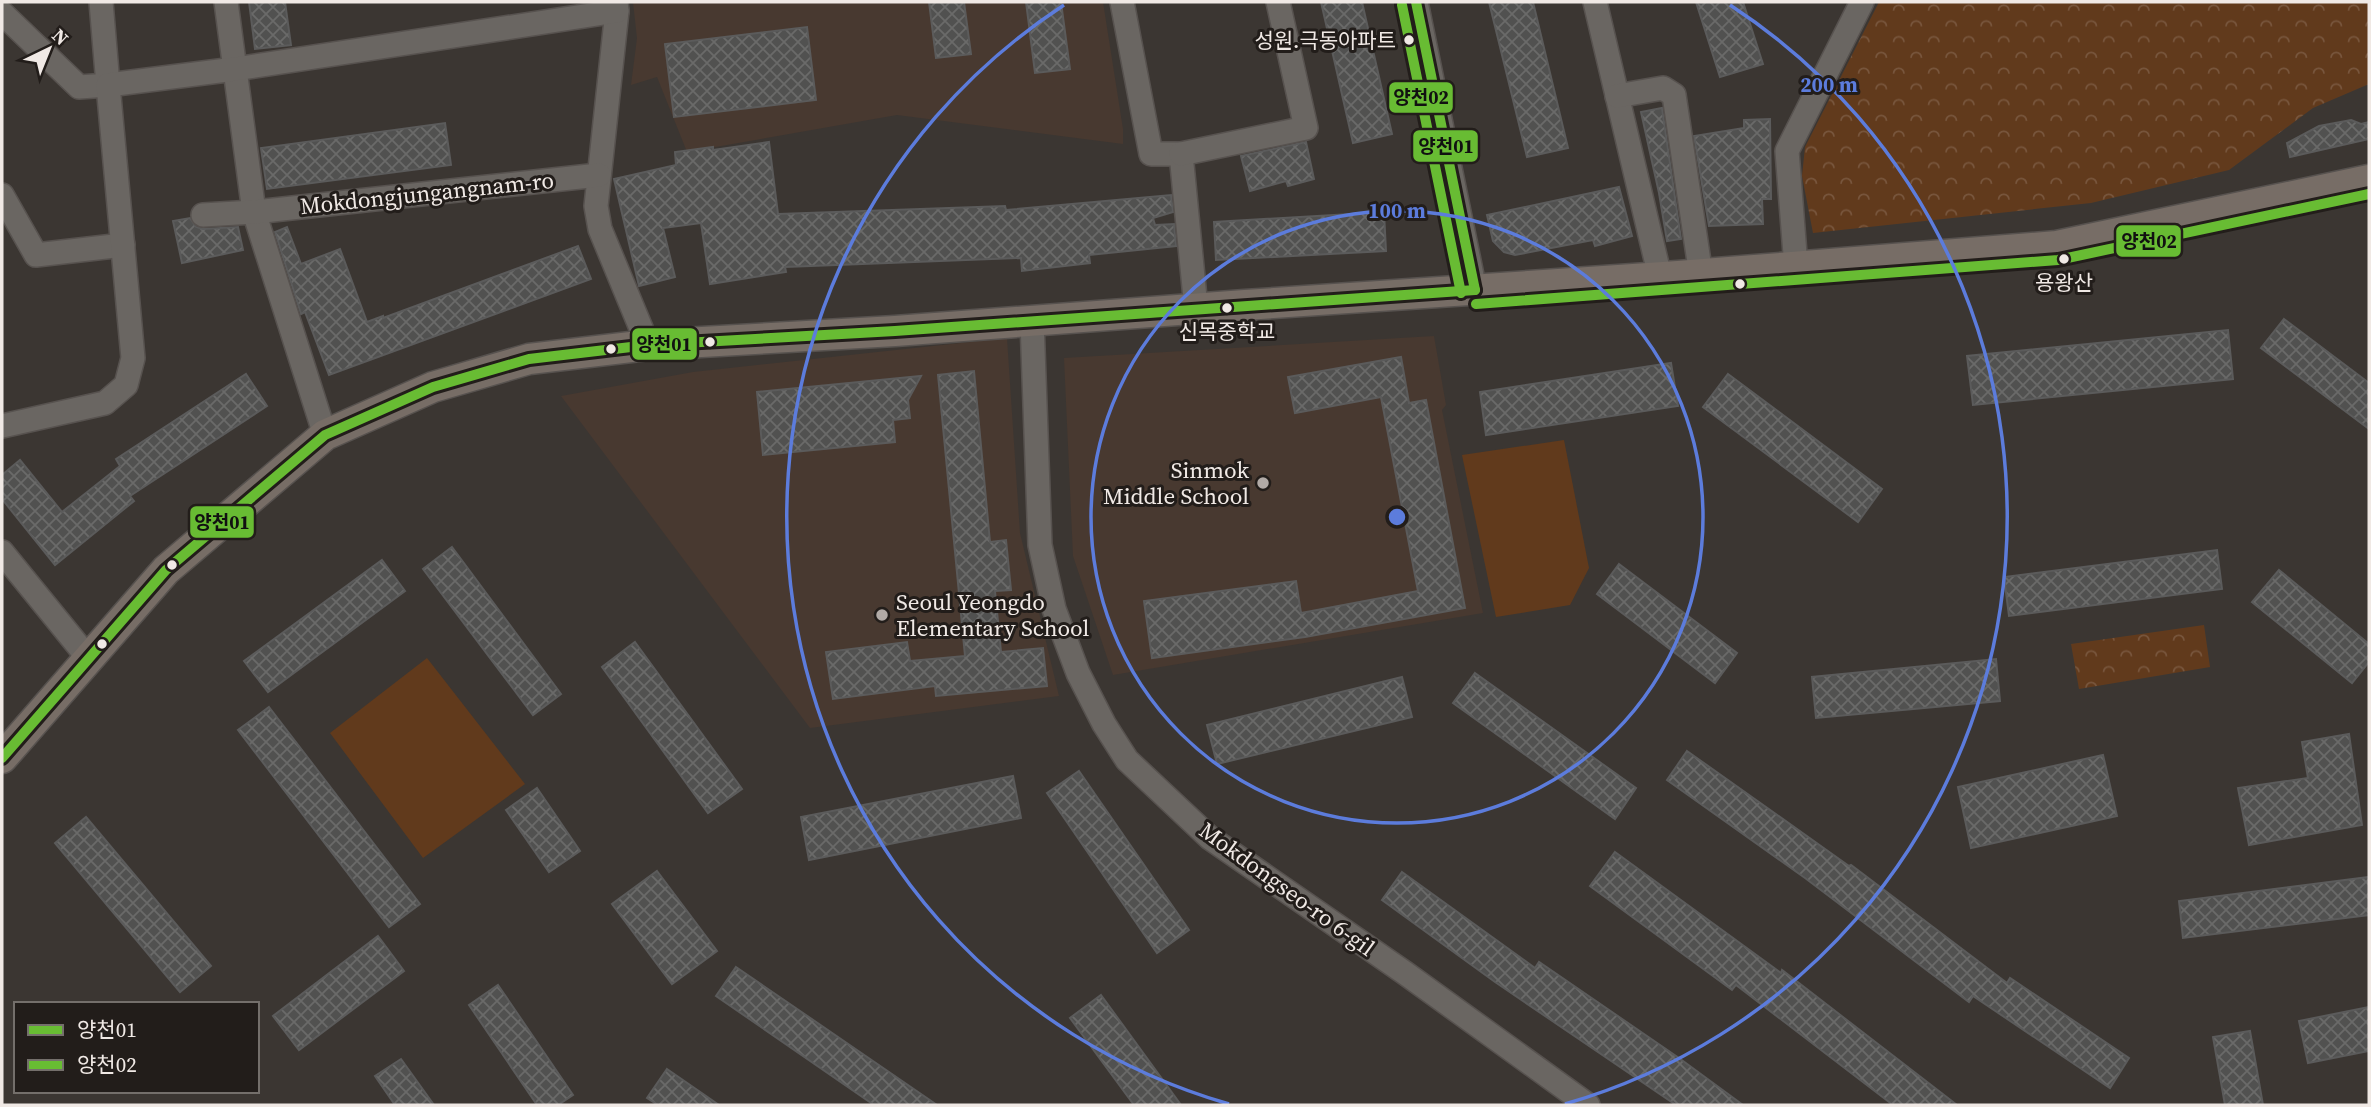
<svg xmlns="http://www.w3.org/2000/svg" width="2371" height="1107" font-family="'Source Serif 4','Noto Sans KR',serif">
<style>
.built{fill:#483930}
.grass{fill:#613a1c}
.forest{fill:url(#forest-crowns)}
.building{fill:url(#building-cross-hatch);stroke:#5b5b5b;stroke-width:2}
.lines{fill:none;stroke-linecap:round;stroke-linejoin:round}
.minor-casing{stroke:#57524f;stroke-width:26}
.major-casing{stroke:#57524f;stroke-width:33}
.minor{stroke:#6a6662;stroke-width:23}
.major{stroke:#776d66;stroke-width:30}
.bus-1-casing{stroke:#221d1a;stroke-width:16}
.bus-2-casing{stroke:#221d1a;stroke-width:16}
.bus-1{stroke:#68bc33;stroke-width:10}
.bus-2{stroke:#68bc33;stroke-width:10}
.ring{fill:none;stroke:#5c7cdc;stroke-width:3.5}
.bus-dot{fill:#f0e9e5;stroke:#221d1a;stroke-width:2.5}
.poi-dot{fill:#b1aaa6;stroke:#221d1a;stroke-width:2.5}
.labels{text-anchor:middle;stroke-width:6;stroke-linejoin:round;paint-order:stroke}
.bus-label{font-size:21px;fill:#f0e9e5;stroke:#221d1a}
.street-label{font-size:23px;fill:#f0e9e5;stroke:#221d1a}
.poi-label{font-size:23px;fill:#f0e9e5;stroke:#221d1a;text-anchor:end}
.centre{fill:#5c7cdc;stroke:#221d1a;stroke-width:3.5}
.ring-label{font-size:21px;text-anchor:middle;font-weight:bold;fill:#5c7cdc;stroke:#221d1a;stroke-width:6;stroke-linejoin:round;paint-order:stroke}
.line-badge{stroke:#221d1a;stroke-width:2.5}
.pale-badge-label{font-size:19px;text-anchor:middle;font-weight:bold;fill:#111}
</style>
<defs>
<pattern id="forest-crowns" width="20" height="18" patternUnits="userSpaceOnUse" patternTransform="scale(1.75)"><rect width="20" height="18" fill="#613a1c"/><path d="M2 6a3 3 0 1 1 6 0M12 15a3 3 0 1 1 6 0" fill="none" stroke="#78563d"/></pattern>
<pattern id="building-cross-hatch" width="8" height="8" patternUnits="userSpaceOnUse" patternTransform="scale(1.75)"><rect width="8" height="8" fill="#515150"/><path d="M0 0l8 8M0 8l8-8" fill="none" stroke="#6a6a69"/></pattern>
</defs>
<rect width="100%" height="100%" fill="#3b3632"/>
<g class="built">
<polygon points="633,2 1103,2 1123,129 1123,144 897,115 687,152 657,77 631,85 637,38"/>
<polygon points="1434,336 1446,405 1442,410 1483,613 1113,675 1073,556 1064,358"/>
<polygon points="1007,338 1020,533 1059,696 810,728 561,396 693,372"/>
</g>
<g class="grass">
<polygon points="1564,440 1589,568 1570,605 1496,617 1462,455"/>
<polygon points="427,658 525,784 423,858 330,733"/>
</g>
<g class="forest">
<polygon points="1879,2 2369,2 2369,84 2313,108 2229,170 2091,203 1813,233 1802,176 1805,147"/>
<polygon points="2204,625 2210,667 2079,689 2071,644"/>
</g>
<g class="building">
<polygon points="249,2 285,2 291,45 255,49"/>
<polygon points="929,2 964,2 971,54 936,58"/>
<polygon points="1026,2 1061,2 1070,69 1035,73"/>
<polygon points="1321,2 1362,2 1392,134 1353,143"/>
<polygon points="1489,2 1533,2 1568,148 1527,157"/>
<polygon points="1696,2 1743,2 1763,64 1720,77"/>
<polygon points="807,27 816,100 674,117 665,44"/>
<polygon points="1662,108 1681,239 1667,241 1659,193 1641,112"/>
<polygon points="1770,119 1771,199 1762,199 1763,224 1709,226 1694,136 1744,128 1744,120"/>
<polygon points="2351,120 2361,124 2369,122 2369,139 2290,157 2287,143 2319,126"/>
<polygon points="445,123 451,165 267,189 261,148"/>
<polygon points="769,142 778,214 1005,206 1006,210 1171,195 1173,212 1153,218 1155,225 1174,224 1176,246 1089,255 1090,263 1022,271 1021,258 785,267 786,272 710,284 701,223 663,228 675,277 639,286 614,179 676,165 675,152 713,147 713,150"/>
<polygon points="1306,142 1314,179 1288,186 1286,181 1250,191 1241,156"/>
<polygon points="1619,187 1632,236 1595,246 1593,240 1515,255 1504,252 1493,241 1487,215"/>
<polygon points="1384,212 1386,251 1216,260 1214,222"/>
<polygon points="190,218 196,227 203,229 238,227 243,250 182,263 173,221"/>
<polygon points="287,227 301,264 340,249 367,322 383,316 383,318 578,246 591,279 329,375 305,312 301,314 275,232"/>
<polygon points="2284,319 2369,383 2369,429 2261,348"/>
<polygon points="2228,330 2233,379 1973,405 1967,356"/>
<polygon points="1401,357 1409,403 1426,400 1465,608 1305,637 1152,658 1144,601 1296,581 1301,613 1418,591 1381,397 1295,413 1288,377"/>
<polygon points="1671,363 1678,406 1486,435 1480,392"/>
<polygon points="974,371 990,542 1006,540 1011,590 995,591 1001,652 1043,648 1047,686 936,696 935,686 833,699 826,652 907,642 910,661 965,656 938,375"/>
<polygon points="246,374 267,406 130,496 134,501 55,565 2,499 2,475 20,460 62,512 120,466 116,459"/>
<polygon points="1728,374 1882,489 1858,522 1703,407"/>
<polygon points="921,376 908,400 910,418 893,420 895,442 763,455 757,392"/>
<polygon points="452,547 561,694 533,715 423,569"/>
<polygon points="2217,550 2222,589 2009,616 2004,577"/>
<polygon points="382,560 405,591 268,692 244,661"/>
<polygon points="1619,564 1737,653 1715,683 1597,594"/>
<polygon points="2279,570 2369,644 2369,662 2352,683 2252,602"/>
<polygon points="635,642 742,789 708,813 602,667"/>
<polygon points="1996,659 2000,701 1816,718 1812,677"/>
<polygon points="1475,673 1636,788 1615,819 1453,703"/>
<polygon points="1402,677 1412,717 1217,764 1207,725"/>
<polygon points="269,707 420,904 389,927 238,730"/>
<polygon points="2349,734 2362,825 2249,845 2238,788 2308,778 2302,742"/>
<polygon points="1687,751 1849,866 1851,865 2007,983 2010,978 2129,1058 2110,1088 1973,996 1969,1002 1805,878 1667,780"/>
<polygon points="2103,755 2117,816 1971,848 1958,787"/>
<polygon points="1079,771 1189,930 1157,953 1047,793"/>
<polygon points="1013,776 1021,818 809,860 801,817"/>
<polygon points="537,788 580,851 549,872 506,810"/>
<polygon points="86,817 211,966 180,992 55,843"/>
<polygon points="1615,852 1781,973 1782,970 1957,1105 1893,1105 1736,985 1732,990 1590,886"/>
<polygon points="657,871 717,951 672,984 612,904"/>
<polygon points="1402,872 1535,968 1539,962 1679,1058 1743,1105 1676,1105 1495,982 1382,900"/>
<polygon points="2369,877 2369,915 2183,938 2179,901"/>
<polygon points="378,936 404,971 299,1050 273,1016"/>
<polygon points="736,967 937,1105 874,1105 716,996"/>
<polygon points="498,985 573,1095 558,1105 537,1105 469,1005"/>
<polygon points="1101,995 1181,1105 1134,1105 1070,1018"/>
<polygon points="2369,1007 2369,1051 2308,1063 2299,1021"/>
<polygon points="2250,1031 2263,1105 2225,1105 2213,1037"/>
<polygon points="401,1059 434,1105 395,1105 375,1076"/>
<polygon points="667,1069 719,1105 658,1105 647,1098"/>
</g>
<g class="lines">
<defs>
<g id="minor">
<polyline points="226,2 254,212 325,435"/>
<polyline points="616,2 617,11 596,206 600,229 648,345"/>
<polyline points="1122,2 1151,154 1181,154 1196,308"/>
<polyline points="1416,2 1475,290"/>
<polyline points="1595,2 1660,277"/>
<polyline points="2,13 79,87 108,85 101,2"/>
<polyline points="1617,96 1663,88 1674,95 1701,275"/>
<polyline points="1181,154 1306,128 1278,2"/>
<polyline points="2,195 36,255 123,245"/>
<polyline points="203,215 254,212 599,175"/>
<polyline points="1796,267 1787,151 1862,2"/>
<polyline points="1032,321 1040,545 1054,609 1078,673 1104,724 1127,760 1210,838 1405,973 1588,1105"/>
<polyline points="2,426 105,403 126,385 133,358 108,85 235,69 617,11"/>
<polyline points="2,552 89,659"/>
</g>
<polyline id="major" points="2,758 166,570 325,435 433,387 529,359 648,345 895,331 1245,305 1678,276 2057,246 2369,180"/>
</defs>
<use href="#minor" class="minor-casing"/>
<use href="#major" class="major-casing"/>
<use href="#minor" class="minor"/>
<use href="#major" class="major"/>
<defs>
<g id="bus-1">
<polyline points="1416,2 1475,290"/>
<polyline points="2,758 166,570 325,435 433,387 529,359 648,345 895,331 1475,290"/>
</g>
<g id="bus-2">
<polyline points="1402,5 1461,293"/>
<polyline points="1476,304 2058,260 2369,194"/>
</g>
</defs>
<use href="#bus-1" class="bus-1-casing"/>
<use href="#bus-2" class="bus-2-casing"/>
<use href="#bus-1" class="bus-1"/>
<use href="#bus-2" class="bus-2"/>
</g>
<g class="ring">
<circle cx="1397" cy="517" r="306"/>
<path d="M1229 1104A611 611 0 0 1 1064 5M1730 5A611 611 0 0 1 1565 1104"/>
</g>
<g class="bus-dot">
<circle cx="1409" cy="40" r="6"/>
<circle cx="2064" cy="259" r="6"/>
<circle cx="1740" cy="284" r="6"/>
<circle cx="1227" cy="308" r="6"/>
<circle cx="710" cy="342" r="6"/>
<circle cx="611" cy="349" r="6"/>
<circle cx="172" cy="565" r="6"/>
<circle cx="102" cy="644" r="6"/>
</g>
<g class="poi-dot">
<circle cx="1263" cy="483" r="7"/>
<circle cx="882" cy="615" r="7"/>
</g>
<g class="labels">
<g class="bus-label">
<text x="1396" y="48" text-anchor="end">성원.극동아파트</text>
<text x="2064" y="290">용왕산</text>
<text x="1227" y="339">신목중학교</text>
</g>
<g class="street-label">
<text transform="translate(427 193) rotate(-6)" y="8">Mokdongjungangnam-ro</text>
<text transform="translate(1287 889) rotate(36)" y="8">Mokdongseo-ro 6-gil</text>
</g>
<g class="poi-label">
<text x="1249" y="478">Sinmok<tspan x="1249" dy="26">Middle School</tspan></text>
<text x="896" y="610" text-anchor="start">Seoul Yeongdo<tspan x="896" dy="26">Elementary School</tspan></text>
</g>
</g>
<circle cx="1397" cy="517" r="10" class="centre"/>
<g class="ring-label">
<text x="1829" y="92">200 m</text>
<text x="1397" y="218">100 m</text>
</g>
<g class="line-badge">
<rect x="1388" y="81" width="66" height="33" rx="7" fill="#68bc33"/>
<rect x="1412" y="129" width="67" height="34" rx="7" fill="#68bc33"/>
<rect x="2115" y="224" width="67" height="34" rx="7" fill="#68bc33"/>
<rect x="631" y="327" width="67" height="34" rx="7" fill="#68bc33"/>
<rect x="189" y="505" width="66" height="34" rx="7" fill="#68bc33"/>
</g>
<g class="pale-badge-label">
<text x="1421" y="104">양천02</text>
<text x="1446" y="153">양천01</text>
<text x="2149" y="248">양천02</text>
<text x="664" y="351">양천01</text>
<text x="222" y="529">양천01</text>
</g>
<rect width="2371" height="1107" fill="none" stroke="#f0e9e5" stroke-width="7"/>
<rect x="14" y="1002" width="245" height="91" fill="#221d1a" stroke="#746f6b" stroke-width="2"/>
<rect x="28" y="1025" width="35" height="10" fill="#68bc33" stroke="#746f6b" stroke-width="2"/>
<text x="77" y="1037" font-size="21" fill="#f0e9e5">양천01</text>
<rect x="28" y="1060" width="35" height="10" fill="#68bc33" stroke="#746f6b" stroke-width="2"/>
<text x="77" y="1072" font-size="21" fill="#f0e9e5">양천02</text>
<g transform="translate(49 49) rotate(43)" stroke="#221d1a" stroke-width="5" paint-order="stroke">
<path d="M0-5L12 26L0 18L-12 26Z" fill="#f0e9e5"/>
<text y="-10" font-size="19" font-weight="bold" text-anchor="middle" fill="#f0e9e5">N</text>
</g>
</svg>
